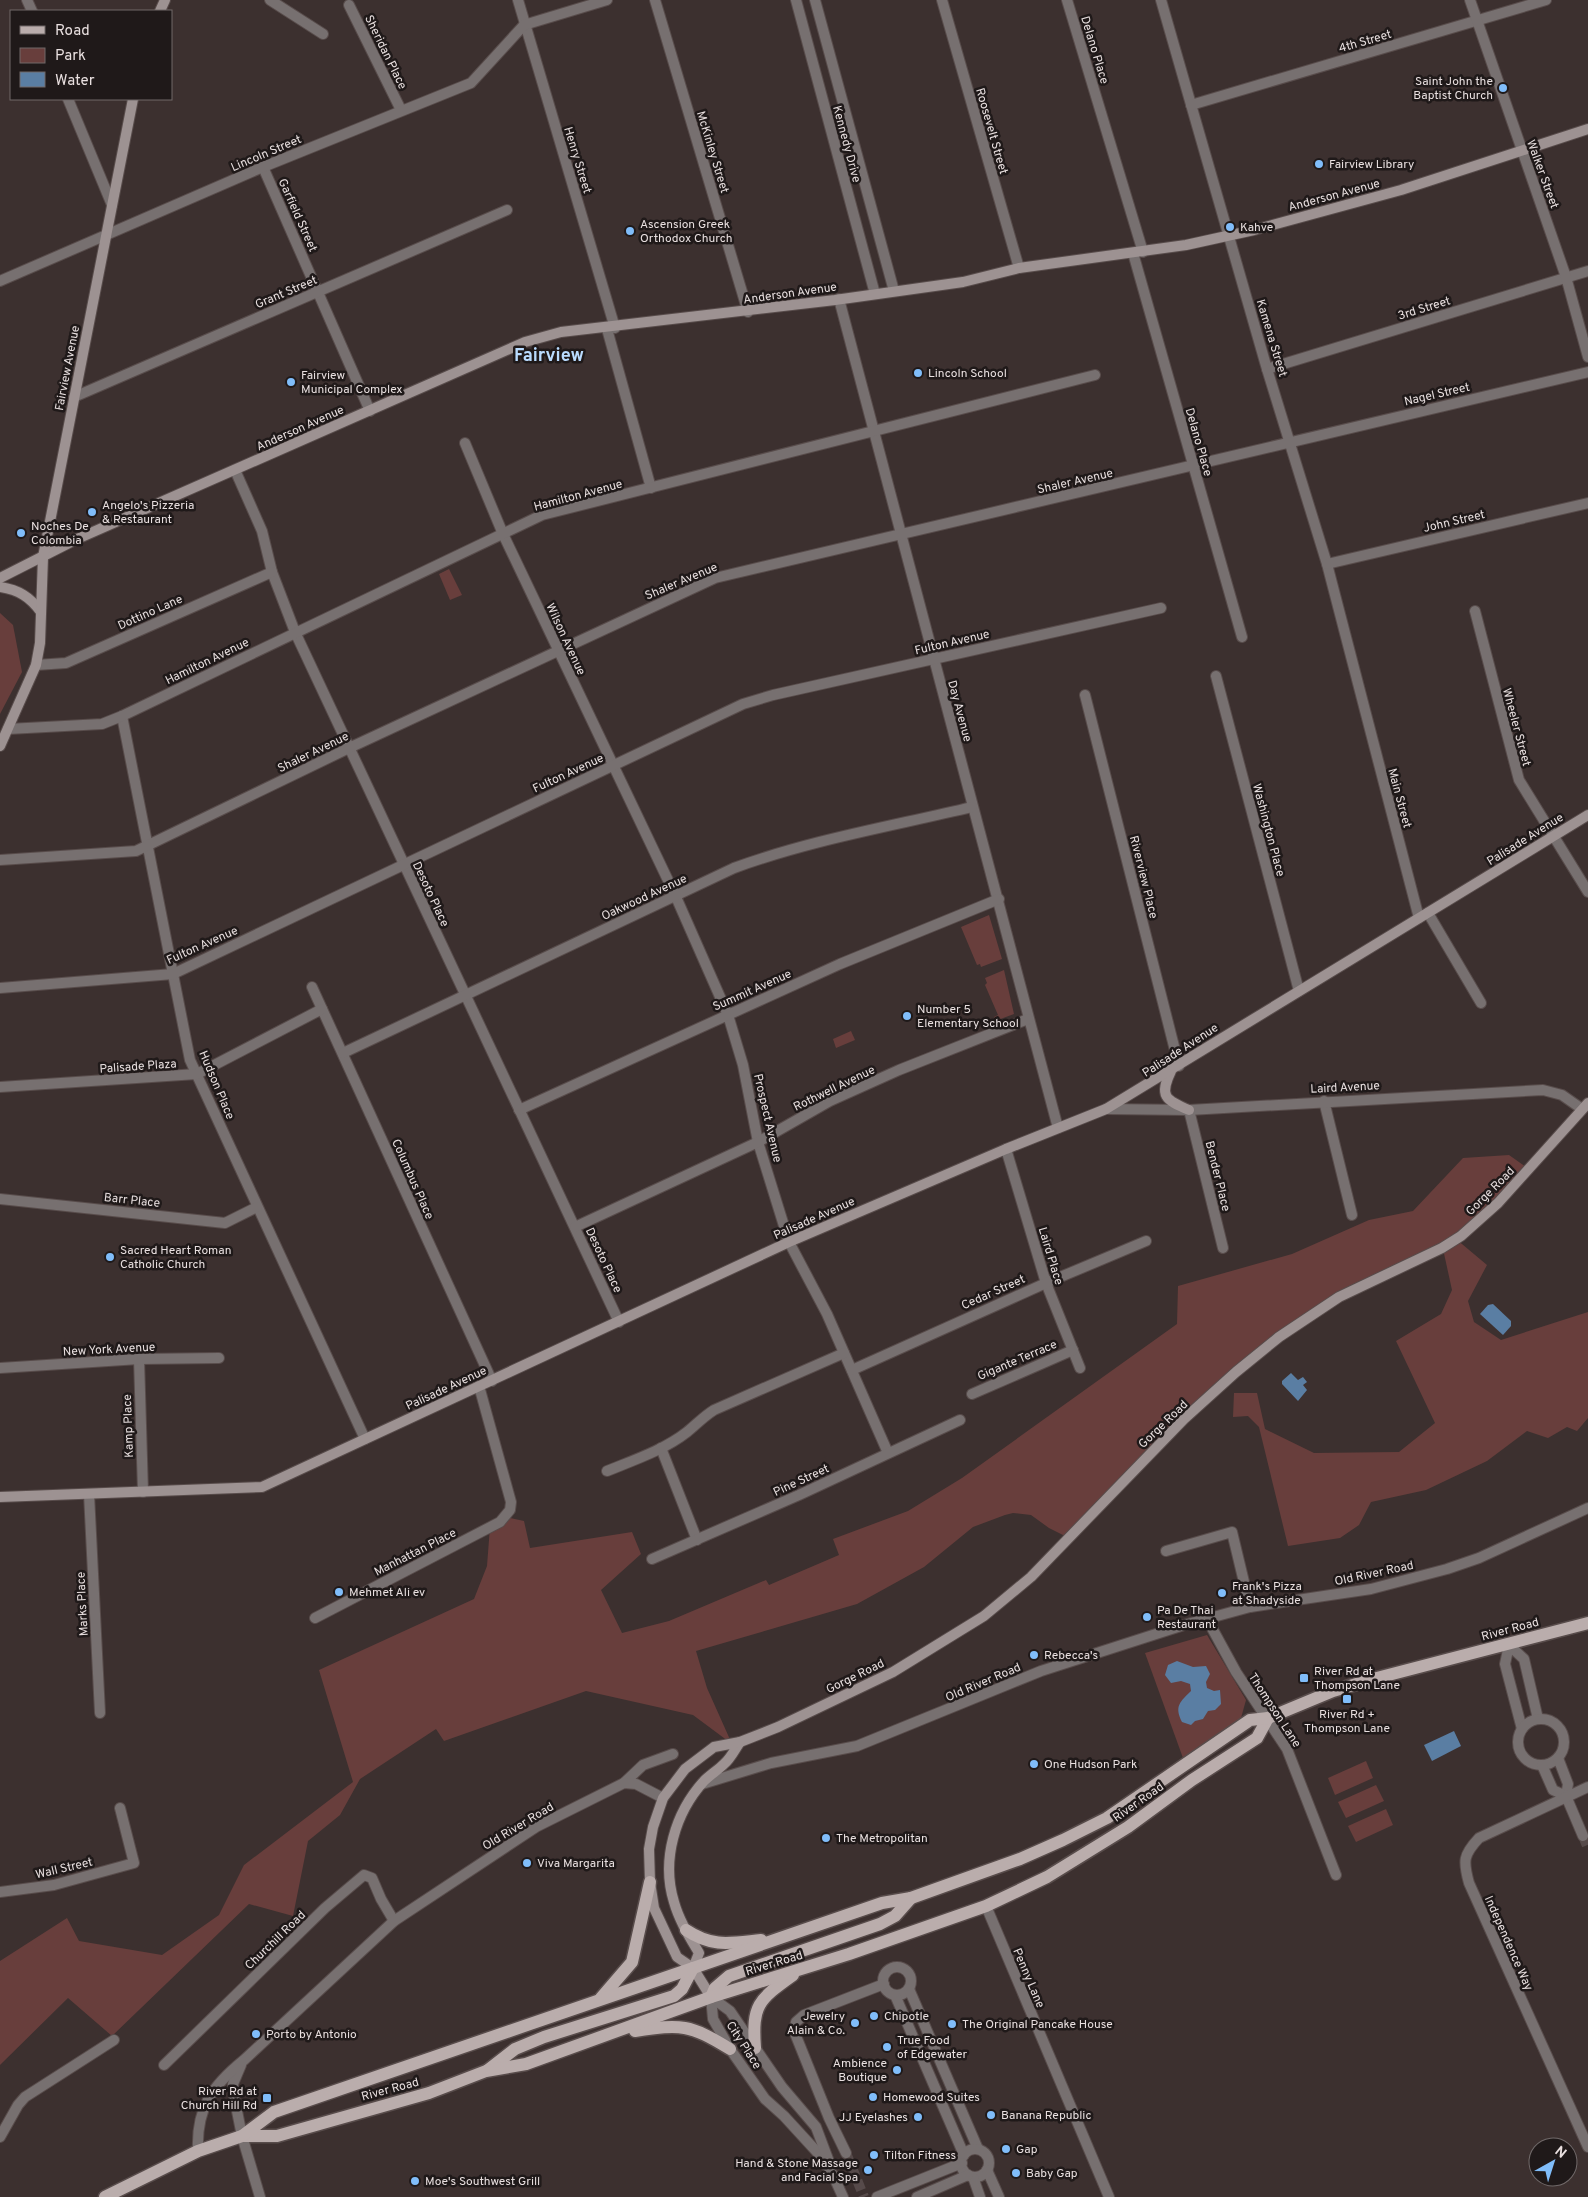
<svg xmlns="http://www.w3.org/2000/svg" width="1588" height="2197" font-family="Overpass,sans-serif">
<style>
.green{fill:#683e3c}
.water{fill:#5a7ea3}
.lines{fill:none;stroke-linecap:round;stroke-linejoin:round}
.minor-tunnel{stroke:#564a4a;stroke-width:10;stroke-dasharray:10 5;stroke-linecap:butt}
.minor-casing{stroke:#584c4b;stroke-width:12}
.tertiary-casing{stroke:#584c4b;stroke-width:12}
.secondary-casing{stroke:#584c4b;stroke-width:12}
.primary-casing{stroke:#584c4b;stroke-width:15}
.minor{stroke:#777070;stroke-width:10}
.tertiary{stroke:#777070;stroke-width:10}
.secondary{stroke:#9d9292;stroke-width:10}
.primary{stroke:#baadac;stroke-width:12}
.poi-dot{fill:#80bdfa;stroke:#1f1919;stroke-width:2}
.labels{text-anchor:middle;stroke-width:5;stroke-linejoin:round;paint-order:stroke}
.street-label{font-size:12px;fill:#e9e0e0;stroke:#1f1919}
.poi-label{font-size:12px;fill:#e9e0e0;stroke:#1f1919;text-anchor:start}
.district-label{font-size:18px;font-weight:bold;fill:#badcff;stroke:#1f1919}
</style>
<rect width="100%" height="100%" fill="#3c302f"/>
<g class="green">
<polygon points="449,569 462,595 450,600 439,574"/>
<polygon points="0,613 13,625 22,672 0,714"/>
<polygon points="989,915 1002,959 981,967 980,964 977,965 961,927"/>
<polygon points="1004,970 1014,1014 995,1021 994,1017 998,1015 985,985 987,983 985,978"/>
<polygon points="851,1031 855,1040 836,1048 833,1039"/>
<polygon points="1509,1155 1529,1169 1456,1239 1487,1265 1468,1301 1474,1322 1501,1340 1588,1312 1588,1418 1577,1431 1567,1427 1548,1438 1527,1431 1487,1461 1426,1490 1371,1502 1359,1525 1340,1538 1288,1546 1259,1427 1248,1416 1233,1417 1234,1393 1257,1393 1265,1429 1314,1453 1399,1452 1435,1423 1396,1341 1441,1314 1452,1290 1443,1249 1371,1281 1236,1372 1069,1538 1049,1528 1031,1515 1013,1513 1005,1515 973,1527 924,1567 857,1604 696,1651 707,1688 732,1744 693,1715 586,1691 444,1741 436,1729 360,1779 340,1815 308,1841 293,1916 249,1904 112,2036 68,1998 0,2065 0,1961 67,1918 79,1941 162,1955 219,1915 244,1865 353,1782 319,1670 474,1599 487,1566 490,1527 506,1517 524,1521 530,1548 632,1532 641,1554 601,1590 622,1633 669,1621 766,1580 769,1585 839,1555 833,1539 908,1511 962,1478 1177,1324 1178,1286 1292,1254 1369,1220 1413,1211 1463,1158"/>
<polygon points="1207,1635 1246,1700 1241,1718 1183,1758 1145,1653"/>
<polygon points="1366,1761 1373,1778 1335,1795 1328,1778"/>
<polygon points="1376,1785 1384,1801 1346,1818 1338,1802"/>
<polygon points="1386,1809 1393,1825 1356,1842 1348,1826"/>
</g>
<g class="water">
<polygon points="1493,1304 1511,1321 1511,1326 1503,1335 1480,1314 1488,1305"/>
<polygon points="1291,1373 1298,1380 1303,1377 1307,1382 1303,1385 1307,1390 1298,1401 1282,1384 1282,1381"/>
<path d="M 1177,1661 L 1193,1667 L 1206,1666 L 1210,1674 L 1206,1682 L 1207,1688 L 1214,1691 L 1220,1690 L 1221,1704 L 1215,1710 L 1208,1711 L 1203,1719 L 1195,1721 L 1191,1725 L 1182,1722 C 1174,1706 1180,1702 1191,1691 L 1190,1684 L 1181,1681 L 1171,1683 L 1165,1675 L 1168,1665 Z"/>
<polygon points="1454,1731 1461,1746 1432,1761 1424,1745"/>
</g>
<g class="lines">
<g class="minor-tunnel">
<polyline points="1583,1836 1588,1848"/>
<polyline points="846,2153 864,2197"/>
</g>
<defs>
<g id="minor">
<polyline points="27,0 32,11"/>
<polyline points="270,0 323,34"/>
<polyline points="518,0 615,328"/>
<polyline points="655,0 748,312"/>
<polyline points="942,0 1019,268"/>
<polyline points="1067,0 1143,252"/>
<polyline points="1161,0 1267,369 1327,564 1419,918"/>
<polyline points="349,5 401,110"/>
<polyline points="68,99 112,205"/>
<polyline points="1191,105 1546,0"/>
<polyline points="263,167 370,411"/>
<polyline points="1133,253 1242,637"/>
<polyline points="0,281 263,167 471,83 524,25 607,0"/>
<polyline points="839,299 1058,1128"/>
<polyline points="607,329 651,488"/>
<polyline points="1267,369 1588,271"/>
<polyline points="74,397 507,210"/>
<polyline points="465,443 503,534 676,897 728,1015 743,1065 758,1142 789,1242 827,1314 888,1453"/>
<polyline points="235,470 262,531 272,572 295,632 619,1322"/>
<polyline points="1327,564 1588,503"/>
<polyline points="1475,611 1519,780 1588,892"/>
<polyline points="36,665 66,663 272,572"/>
<polyline points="1216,676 1299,991"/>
<polyline points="1085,695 1179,1066"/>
<polyline points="122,716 190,1060 365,1439"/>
<polyline points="8,729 102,724 122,716 542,515 1095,375"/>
<polyline points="0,860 136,851 349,748 715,578 1588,372"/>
<polyline points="1428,913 1481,1003"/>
<polyline points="312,987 492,1381"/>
<polyline points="0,988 173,974 743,704 773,695 1161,608"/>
<path d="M 343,1053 L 734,868 C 810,840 893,826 972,807"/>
<polyline points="0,1087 197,1074 322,1009"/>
<polyline points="1324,1101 1352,1215"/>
<polyline points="1106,1109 1189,1110 1543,1090 1562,1095 1582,1109"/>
<polyline points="519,1110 840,964 999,899"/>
<polyline points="1189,1110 1223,1248"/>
<polyline points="1006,1149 1046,1283 1080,1368"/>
<polyline points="0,1199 225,1223 257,1207"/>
<polyline points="575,1227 758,1142 830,1101 899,1070 1028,1019"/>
<polyline points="139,1359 143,1492"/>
<polyline points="0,1368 139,1359 219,1358"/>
<polyline points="852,1370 1046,1283 1146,1241"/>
<polyline points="972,1394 1073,1350"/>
<polyline points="661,1448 697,1540"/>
<path d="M 607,1471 C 634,1460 664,1450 687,1432 C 697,1424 703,1417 714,1410 L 844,1353"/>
<polyline points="89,1494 100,1713"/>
<polyline points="1166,1551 1232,1532 1250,1607"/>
<polyline points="652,1559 799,1495 960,1420"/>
<polyline points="315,1618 500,1522 510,1510 511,1502 479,1386"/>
<polyline points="1207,1619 1236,1672 1287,1749 1336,1875"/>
<polyline points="1509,1645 1505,1664 1522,1729"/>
<polyline points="1509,1645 1524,1659 1538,1719"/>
<circle cx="1541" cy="1742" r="23"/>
<polyline points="1558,1758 1568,1784 1566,1796 1583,1836"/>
<polyline points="1542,1765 1553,1790 1566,1796"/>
<polyline points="624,1783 643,1765 673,1754"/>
<polyline points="702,1784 771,1763 857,1746 1041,1671 1184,1625 1250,1607 1371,1589 1447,1569 1479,1558 1588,1508"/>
<path d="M 1588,1787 L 1479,1838 C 1463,1855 1463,1861 1469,1883 L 1588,2147"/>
<polyline points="0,1892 54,1885 134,1863 120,1808"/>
<polyline points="986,1906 1109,2197"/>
<circle cx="897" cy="1981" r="14"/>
<polyline points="909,1989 978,2149"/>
<polyline points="895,1995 964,2155"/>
<polyline points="711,1997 713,2019 730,2049 765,2099 784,2116 817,2152 833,2175 843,2197"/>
<polyline points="711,1997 730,2011 782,2087 816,2127 831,2167"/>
<polyline points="164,2065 325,1908 364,1875 372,1878 381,1899 394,1921"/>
<polyline points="241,2065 233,2084 234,2096 242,2136 260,2197"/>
<polyline points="0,2137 18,2105 25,2097 114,2040"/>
<circle cx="975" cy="2163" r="14"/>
<path d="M 198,2151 C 196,2108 212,2086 244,2060 L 394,1921 L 536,1827 L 624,1783 L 636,1784 L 663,1798"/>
<polyline points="846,2153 829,2118 794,2031 796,2022 804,2015 884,1984"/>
<polyline points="987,2170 999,2197"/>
<polyline points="973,2177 980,2197"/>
<polyline points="877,2197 962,2163"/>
<polyline points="917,2197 968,2175"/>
</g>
<g id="tertiary">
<polyline points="796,0 875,294"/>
<polyline points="815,0 894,291"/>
<polyline points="1470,0 1566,277 1588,357"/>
</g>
<g id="secondary">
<polyline points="160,11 165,0"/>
<polyline points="0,578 77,539 525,342 561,332 835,300 963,282 1019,268 1186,245 1254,230 1401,190 1588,129"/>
<path d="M 0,587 C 19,590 30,597 41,612"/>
<polyline points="0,746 36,665 40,643 43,557 133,99"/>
<path d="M 1171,1071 C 1159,1096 1165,1100 1189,1110"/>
<polyline points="0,1497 262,1487 789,1242 1006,1149 1106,1109 1588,815"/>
<path d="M 693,1968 L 699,1953 C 689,1936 679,1920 674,1902 C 661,1860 675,1813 704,1781 C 710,1775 718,1770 724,1764 C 731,1758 735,1749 740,1742"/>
<polyline points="711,1997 693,1968 677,1957 654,1908 650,1882 649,1849 653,1827 663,1798 685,1769 714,1747 740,1742 778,1727 893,1672 984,1616 1031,1577 1184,1419 1236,1372 1279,1337 1339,1297 1442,1248 1461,1236 1498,1203 1588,1103"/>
</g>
<g id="primary">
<path d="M 686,1930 C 713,1948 731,1943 761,1940"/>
<polyline points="711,1997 715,1988 729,1976 880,1924 895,1916 911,1898"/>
<polyline points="601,1998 632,1962 650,1882"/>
<path d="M 635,2031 C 682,2024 689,2024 730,2049"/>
<path d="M 755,2048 C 752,2005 758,2000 793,1975"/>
<polyline points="488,2070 515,2049 544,2037 674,1996 682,1989 693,1968"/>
<polyline points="242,2136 277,2136 429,2093 486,2071 526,2064 711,1997 849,1954 986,1906 1047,1877 1128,1827 1192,1780 1257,1738 1268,1718"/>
<polyline points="105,2197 198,2151 242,2136 274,2112 882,1903 911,1898 1020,1859 1063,1840 1107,1818 1250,1720 1268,1718 1333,1691 1373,1679 1588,1623"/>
</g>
</defs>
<use href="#minor" class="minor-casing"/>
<use href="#tertiary" class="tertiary-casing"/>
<use href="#secondary" class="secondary-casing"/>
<use href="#primary" class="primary-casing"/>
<use href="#minor" class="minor"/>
<use href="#tertiary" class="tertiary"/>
<use href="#secondary" class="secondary"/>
<use href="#primary" class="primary"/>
</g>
<g class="poi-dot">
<circle cx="1503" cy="88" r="5"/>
<circle cx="1319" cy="164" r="5"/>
<circle cx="1230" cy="227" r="5"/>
<circle cx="630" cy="231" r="5"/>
<circle cx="918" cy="373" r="5"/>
<circle cx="291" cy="382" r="5"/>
<circle cx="92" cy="512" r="5"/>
<circle cx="21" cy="533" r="5"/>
<circle cx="907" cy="1016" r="5"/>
<circle cx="110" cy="1257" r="5"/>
<circle cx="339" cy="1592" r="5"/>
<circle cx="1222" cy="1593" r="5"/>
<circle cx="1147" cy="1617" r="5"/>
<circle cx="1034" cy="1655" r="5"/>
<rect x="1299" y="1673" width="10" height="10" rx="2.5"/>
<rect x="1342" y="1694" width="10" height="10" rx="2.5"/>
<circle cx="1034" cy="1764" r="5"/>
<circle cx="826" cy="1838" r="5"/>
<circle cx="527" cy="1863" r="5"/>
<circle cx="874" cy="2016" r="5"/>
<circle cx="855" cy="2023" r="5"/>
<circle cx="952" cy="2024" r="5"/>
<circle cx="256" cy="2034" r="5"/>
<circle cx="887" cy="2047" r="5"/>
<circle cx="897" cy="2070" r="5"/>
<circle cx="873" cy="2097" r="5"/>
<rect x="262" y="2093" width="10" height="10" rx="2.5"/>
<circle cx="991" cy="2115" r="5"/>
<circle cx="918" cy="2117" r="5"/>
<circle cx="1006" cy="2149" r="5"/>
<circle cx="874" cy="2155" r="5"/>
<circle cx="868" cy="2170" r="5"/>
<circle cx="1016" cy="2173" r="5"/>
<circle cx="415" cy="2181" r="5"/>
</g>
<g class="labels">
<g class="street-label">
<text transform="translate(1365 41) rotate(-16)" y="4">4th Street</text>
<text transform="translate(1095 50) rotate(73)" y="4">Delano Place</text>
<text transform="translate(386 52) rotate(64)" y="4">Sheridan Place</text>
<text transform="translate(992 131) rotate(74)" y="4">Roosevelt Street</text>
<text transform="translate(847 144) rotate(75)" y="4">Kennedy Drive</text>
<text transform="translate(713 152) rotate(73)" y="4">McKinley Street</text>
<text transform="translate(266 153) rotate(-23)" y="4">Lincoln Street</text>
<text transform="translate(578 160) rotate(73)" y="4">Henry Street</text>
<text transform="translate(1543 174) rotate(70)" y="4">Walker Street</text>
<text transform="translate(1334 195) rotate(-15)" y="4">Anderson Avenue</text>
<text transform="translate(298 215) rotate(66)" y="4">Garfield Street</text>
<text transform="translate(286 292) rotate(-23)" y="4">Grant Street</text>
<text transform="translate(790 293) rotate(-8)" y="4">Anderson Avenue</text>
<text transform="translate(1424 308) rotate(-17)" y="4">3rd Street</text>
<text transform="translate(1272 338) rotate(73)" y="4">Kamena Street</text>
<text transform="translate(67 368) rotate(-79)" y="4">Fairview Avenue</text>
<text transform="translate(1437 394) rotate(-13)" y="4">Nagel Street</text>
<text transform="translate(300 428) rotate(-24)" y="4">Anderson Avenue</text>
<text transform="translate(1199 442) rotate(74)" y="4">Delano Place</text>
<text transform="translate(1075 481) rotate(-13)" y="4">Shaler Avenue</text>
<text transform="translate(578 495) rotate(-15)" y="4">Hamilton Avenue</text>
<text transform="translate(1454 521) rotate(-13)" y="4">John Street</text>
<text transform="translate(681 581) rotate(-23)" y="4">Shaler Avenue</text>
<text transform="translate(150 612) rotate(-24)" y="4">Dottino Lane</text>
<text transform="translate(566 639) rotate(65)" y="4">Wilson Avenue</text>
<text transform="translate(952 642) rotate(-13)" y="4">Fulton Avenue</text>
<text transform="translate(207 661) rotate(-26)" y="4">Hamilton Avenue</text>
<text transform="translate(960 711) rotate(75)" y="4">Day Avenue</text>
<text transform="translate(1517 727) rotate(75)" y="4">Wheeler Street</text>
<text transform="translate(313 752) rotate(-26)" y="4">Shaler Avenue</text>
<text transform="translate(568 773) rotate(-25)" y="4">Fulton Avenue</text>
<text transform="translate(1400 798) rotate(75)" y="4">Main Street</text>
<text transform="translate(1269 830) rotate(75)" y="4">Washington Place</text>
<text transform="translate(1525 839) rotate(-32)" y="4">Palisade Avenue</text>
<text transform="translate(1144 877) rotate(76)" y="4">Riverview Place</text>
<text transform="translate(431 894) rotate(65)" y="4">Desoto Place</text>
<text transform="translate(644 897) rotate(-25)" y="4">Oakwood Avenue</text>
<text transform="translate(202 945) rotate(-24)" y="4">Fulton Avenue</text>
<text transform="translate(752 990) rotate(-24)" y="4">Summit Avenue</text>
<text transform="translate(1180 1050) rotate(-33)" y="4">Palisade Avenue</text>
<text transform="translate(138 1066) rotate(-4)" y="4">Palisade Plaza</text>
<text transform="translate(217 1085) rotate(67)" y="4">Hudson Place</text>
<text transform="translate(1345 1087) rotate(-3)" y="4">Laird Avenue</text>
<text transform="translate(834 1088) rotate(-26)" y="4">Rothwell Avenue</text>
<text transform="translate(768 1118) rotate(77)" y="4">Prospect Avenue</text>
<text transform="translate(1218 1176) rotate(76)" y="4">Bender Place</text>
<text transform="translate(413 1179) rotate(66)" y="4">Columbus Place</text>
<text transform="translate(1490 1191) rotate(-45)" y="4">Gorge Road</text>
<text transform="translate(132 1200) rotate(6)" y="4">Barr Place</text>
<text transform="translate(814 1218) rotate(-24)" y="4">Palisade Avenue</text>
<text transform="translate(1051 1256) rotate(73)" y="4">Laird Place</text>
<text transform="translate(604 1260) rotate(65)" y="4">Desoto Place</text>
<text transform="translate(993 1292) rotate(-24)" y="4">Cedar Street</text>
<text transform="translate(109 1349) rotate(-3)" y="4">New York Avenue</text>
<text transform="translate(1017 1360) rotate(-23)" y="4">Gigante Terrace</text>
<text transform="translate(446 1388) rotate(-25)" y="4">Palisade Avenue</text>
<text transform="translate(1163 1424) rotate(-44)" y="4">Gorge Road</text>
<text transform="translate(128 1426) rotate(-92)" y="4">Kamp Place</text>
<text transform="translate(801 1480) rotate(-25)" y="4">Pine Street</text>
<text transform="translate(415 1552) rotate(-27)" y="4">Manhattan Place</text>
<text transform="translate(1374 1573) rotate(-12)" y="4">Old River Road</text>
<text transform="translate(82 1604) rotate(-93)" y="4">Marks Place</text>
<text transform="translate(1510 1629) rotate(-15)" y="4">River Road</text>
<text transform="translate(855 1676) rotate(-26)" y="4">Gorge Road</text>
<text transform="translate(983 1682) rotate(-23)" y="4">Old River Road</text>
<text transform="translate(1275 1710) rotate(57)" y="4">Thompson Lane</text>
<text transform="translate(1138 1802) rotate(-35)" y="4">River Road</text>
<text transform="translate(518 1826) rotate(-31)" y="4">Old River Road</text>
<text transform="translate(64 1868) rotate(-13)" y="4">Wall Street</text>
<text transform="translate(275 1940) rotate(-44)" y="4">Churchill Road</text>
<text transform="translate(1509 1943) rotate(66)" y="4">Independence Way</text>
<text transform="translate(774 1963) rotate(-17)" y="4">River Road</text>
<text transform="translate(1029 1978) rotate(67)" y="4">Penny Lane</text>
<text transform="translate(744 2045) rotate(57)" y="4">City Place</text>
<text transform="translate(390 2089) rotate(-15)" y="4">River Road</text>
</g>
<g class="poi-label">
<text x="1493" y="85" text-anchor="end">Saint John the<tspan x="1493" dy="14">Baptist Church</tspan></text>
<text x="1329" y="168">Fairview Library</text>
<text x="640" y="228">Ascension Greek<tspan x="640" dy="14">Orthodox Church</tspan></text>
<text x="1240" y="231">Kahve</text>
<text x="928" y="377">Lincoln School</text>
<text x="301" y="379">Fairview<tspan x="301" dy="14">Municipal Complex</tspan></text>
<text x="102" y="509">Angelo's Pizzeria<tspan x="102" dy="14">&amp; Restaurant</tspan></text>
<text x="31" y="530">Noches De<tspan x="31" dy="14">Colombia</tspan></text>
<text x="917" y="1013">Number 5<tspan x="917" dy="14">Elementary School</tspan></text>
<text x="120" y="1254">Sacred Heart Roman<tspan x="120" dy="14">Catholic Church</tspan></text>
<text x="1232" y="1590">Frank's Pizza<tspan x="1232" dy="14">at Shadyside</tspan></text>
<text x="349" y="1596">Mehmet Ali ev</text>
<text x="1157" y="1614">Pa De Thai<tspan x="1157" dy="14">Restaurant</tspan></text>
<text x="1044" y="1659">Rebecca's</text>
<text x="1314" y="1675">River Rd at<tspan x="1314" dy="14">Thompson Lane</tspan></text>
<text x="1347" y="1718" text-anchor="middle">River Rd +<tspan x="1347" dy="14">Thompson Lane</tspan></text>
<text x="1044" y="1768">One Hudson Park</text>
<text x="836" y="1842">The Metropolitan</text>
<text x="537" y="1867">Viva Margarita</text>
<text x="845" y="2020" text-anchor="end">Jewelry<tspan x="845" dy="14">Alain &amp; Co.</tspan></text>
<text x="884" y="2020">Chipotle</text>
<text x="962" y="2028">The Original Pancake House</text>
<text x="266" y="2038">Porto by Antonio</text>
<text x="897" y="2044">True Food<tspan x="897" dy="14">of Edgewater</tspan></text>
<text x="887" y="2067" text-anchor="end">Ambience<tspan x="887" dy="14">Boutique</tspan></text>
<text x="257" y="2095" text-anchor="end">River Rd at<tspan x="257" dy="14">Church Hill Rd</tspan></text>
<text x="883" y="2101">Homewood Suites</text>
<text x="1001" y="2119">Banana Republic</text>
<text x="908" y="2121" text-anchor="end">JJ Eyelashes</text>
<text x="1016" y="2153">Gap</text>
<text x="884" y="2159">Tilton Fitness</text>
<text x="858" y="2167" text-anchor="end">Hand &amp; Stone Massage<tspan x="858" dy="14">and Facial Spa</tspan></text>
<text x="1026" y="2177">Baby Gap</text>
<text x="425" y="2185">Moe's Southwest Grill</text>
</g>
<g class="district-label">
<text x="549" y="361">Fairview</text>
</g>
</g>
<rect x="10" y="10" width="162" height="90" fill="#1f1919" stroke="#706969"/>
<rect x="20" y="26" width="25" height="8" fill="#baadac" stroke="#706969"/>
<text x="55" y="35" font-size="15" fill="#e9e0e0">Road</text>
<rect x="20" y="48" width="25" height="15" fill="#683e3c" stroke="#706969"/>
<text x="55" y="60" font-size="15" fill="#e9e0e0">Park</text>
<rect x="20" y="72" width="25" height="15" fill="#5a7ea3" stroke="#706969"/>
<text x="55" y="85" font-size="15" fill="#e9e0e0">Water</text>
<g transform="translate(1553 2162) rotate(39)"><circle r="24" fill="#1f1919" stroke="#706969"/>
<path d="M0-4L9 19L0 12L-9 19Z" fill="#80bdfa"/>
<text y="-8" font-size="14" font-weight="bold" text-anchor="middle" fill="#e9e0e0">N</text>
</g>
</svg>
